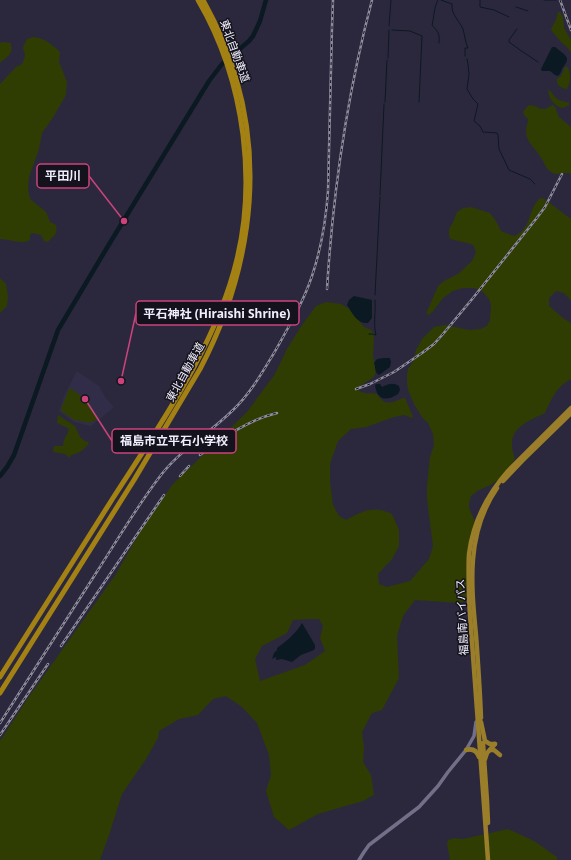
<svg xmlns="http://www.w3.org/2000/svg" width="571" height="860" font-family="'Noto Sans','Noto Sans JP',sans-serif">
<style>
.built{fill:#312d49}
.green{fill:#2f3d02;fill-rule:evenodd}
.water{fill:#0b1922}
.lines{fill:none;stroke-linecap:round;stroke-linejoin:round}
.stream{stroke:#0b1922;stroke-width:1}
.river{stroke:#0b1922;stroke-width:4.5}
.secondary{stroke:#726f88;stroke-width:3.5}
.trunk{stroke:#9a7e2a;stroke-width:4.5}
.motorway{stroke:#a48113;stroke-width:5}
.rail-casing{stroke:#8e8c9d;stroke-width:2.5}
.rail{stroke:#14121c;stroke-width:1;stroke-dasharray:3;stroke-linecap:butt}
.labels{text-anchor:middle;stroke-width:3;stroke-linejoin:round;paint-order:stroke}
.street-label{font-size:11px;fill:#f0effd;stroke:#14121c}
.leader{fill:none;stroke:#cb437b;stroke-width:1.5}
.callout-dot{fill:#cb437b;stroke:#14121c;stroke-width:1.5}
.callout{fill:#14121c;stroke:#cb437b;stroke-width:1.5}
.callout-label{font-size:12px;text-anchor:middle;font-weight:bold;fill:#f0effd}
</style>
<rect width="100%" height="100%" fill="#2b283d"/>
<polygon class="built" points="76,372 78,372 99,386 105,397 113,406 113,408 91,426 74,422 59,411 64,397"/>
<g class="green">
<polygon points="558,12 560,12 563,17 564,28 571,40 571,52 569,50 567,47 562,43 551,30 552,27 556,20"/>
<path d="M 33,37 C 44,38 52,44 60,52 L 59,62 L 67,82 L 66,95 L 52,119 L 42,133 L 39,149 L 29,177 L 28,189 L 30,199 L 46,212 L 50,222 L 56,225 C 58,235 54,235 48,242 L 44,241 L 41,235 L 32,233 L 30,235 L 30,240 C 21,245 10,239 0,239 L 0,84 L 16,67 L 22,64 L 25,56 L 23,47 L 27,39 Z"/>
<path d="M 3,42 L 11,43 C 13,55 8,56 0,63 L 0,43 Z"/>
<path d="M 565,67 L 568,67 C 571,77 571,80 567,89 C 562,89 554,84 558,78 C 559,77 560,77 561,76 C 563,73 563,70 565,67 Z"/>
<path d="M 548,90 L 549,90 C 551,91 552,93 553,95 C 558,101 563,101 569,103 L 569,105 L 563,108 C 555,107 548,98 548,90 Z"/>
<path d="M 529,105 C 536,105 538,109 543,109 C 546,110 549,106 553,105 L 555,107 L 559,117 L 571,127 L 571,174 C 563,171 560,176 553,173 C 546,170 544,162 540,156 C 535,148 526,142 526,131 C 526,127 528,123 528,119 L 524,115 L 523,112 L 526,108 Z"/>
<path d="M 543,198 L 571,219 L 571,301 L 564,293 L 556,291 L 549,298 L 549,306 L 563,318 L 571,323 L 571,379 C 557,386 551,399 545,413 C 531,420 510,427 512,446 C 512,450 514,455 515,459 L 503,476 L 491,485 L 479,490 L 471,496 L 469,503 L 469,508 L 476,524 L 467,569 L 466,600 L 460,603 L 415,600 L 403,616 L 397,636 L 399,678 L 382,710 L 372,713 L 362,732 L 364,747 L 363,762 L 371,775 L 374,795 L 363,801 L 318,814 L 289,830 L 274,817 L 266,791 L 271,775 L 269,755 L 257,723 L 242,707 L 226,696 L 213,699 L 198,715 L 179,719 L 159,731 L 158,738 L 146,759 L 122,794 L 109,835 L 100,860 L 0,860 L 0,741 L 28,698 L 116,574 L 140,532 L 172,485 L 247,412 L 275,374 L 287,349 L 300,328 L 316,306 L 326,302 L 341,304 L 351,310 L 364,327 L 371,330 L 374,334 L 373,356 L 376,371 L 374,377 L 360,386 L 358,390 C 364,395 370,392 377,394 C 382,401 385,405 396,401 C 399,400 401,398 405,398 L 413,417 L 412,418 L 404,415 L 394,417 L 366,427 L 351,429 L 338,441 L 330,464 L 330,482 L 333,505 L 339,516 L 346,520 C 364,511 372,505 392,514 L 399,530 L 399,546 L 392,559 L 378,574 L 379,584 L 387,587 L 410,581 L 429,559 L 433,546 L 427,499 L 427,486 L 430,457 L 434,445 L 433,434 L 428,423 L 422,417 L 414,404 L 408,390 L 407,382 L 407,375 L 408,369 L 413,362 L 416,350 L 422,339 L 434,327 L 446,325 L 469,330 L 480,329 L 487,326 L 490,320 L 491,306 L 489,299 L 483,292 L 474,288 L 463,288 L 453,291 L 443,298 L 434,310 L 429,315 L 426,314 L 438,286 L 444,281 L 458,274 L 472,261 L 476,252 L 473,245 C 466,242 457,241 450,239 L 449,236 L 449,229 L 453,222 L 457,212 L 463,208 L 471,207 L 490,213 L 496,221 L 501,231 L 508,234 L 515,236 C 533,226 527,211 539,199 ZM 312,619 L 319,619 L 323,626 L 320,638 L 325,651 L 305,665 L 260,681 L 255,659 L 262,646 L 287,633 L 293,620 Z"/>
<polygon points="0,278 6,284 8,297 7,306 0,313"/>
<polygon points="70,388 90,402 88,405 98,418 91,423 74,420 61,411 61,409 69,389"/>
<path d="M 58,415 L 75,426 L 80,437 L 86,442 L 87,441 L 89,443 C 84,450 80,453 71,455 L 70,458 L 65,454 L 53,452 L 54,446 L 63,446 C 63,444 64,440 65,438 C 67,433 70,433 68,428 L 57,423 Z"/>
<polygon points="508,829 534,841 557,857 557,860 450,860 447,844 448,840 455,838 463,839"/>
</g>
<g class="water">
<path d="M 552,47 L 555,47 L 564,54 L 567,58 C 567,62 566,63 564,66 C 561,69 562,73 558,76 L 555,75 L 550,71 L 542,71 L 541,69 Z"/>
<path d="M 354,296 L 372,300 L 372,318 L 368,323 C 357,324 353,314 347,305 L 349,300 Z"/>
<path d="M 384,358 L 390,358 L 391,362 L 390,367 L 379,375 C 374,372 376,368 374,363 L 377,359 Z"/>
<path d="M 377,384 L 380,384 L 382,387 C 388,384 393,382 399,386 L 400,390 L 398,394 C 386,402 377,400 375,385 Z"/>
<path d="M 302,623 L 315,645 L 315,648 L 314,650 L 301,655 L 292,662 L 282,659 L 276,660 L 276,657 L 272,659 L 274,653 L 277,650 L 277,648 C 287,641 296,633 302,623 Z"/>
</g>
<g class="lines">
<g class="stream">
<path d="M 438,0 C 434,7 434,17 432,25 C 438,32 440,33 439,43"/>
<path d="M 441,0 L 452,4 C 451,15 459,20 463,29 C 465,36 465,42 468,48 L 465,48 L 465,56"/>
<polyline points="480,0 480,7 494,10 509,17"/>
<polyline points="544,0 556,0"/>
<polyline points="516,7 528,11"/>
<polyline points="389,26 391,0"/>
<polyline points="517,29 509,40 509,42 520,50 538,62"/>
<polyline points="392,30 410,31 422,36 419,102"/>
<polyline points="388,58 389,30"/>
<polyline points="467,59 468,64 469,74 467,89 473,99 478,104 474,121 480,126 483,132 497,133 498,135 499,149 509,170 530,179 535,184"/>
<polyline points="385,102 387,60"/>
<polyline points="380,195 384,104"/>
<polyline points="375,295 380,197"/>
<path d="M 369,334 L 372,334 L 376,335 C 373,323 376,311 375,300"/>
</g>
<polyline class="river" points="0,476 7,467 14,455 58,330 108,246 209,81 222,64 249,41 253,36 260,21 266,0"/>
<polyline class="secondary" points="359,860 364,852 369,845 419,807 438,786 448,772 466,750 474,736 476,722"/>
<g class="trunk">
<polyline points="503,481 523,460 571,413"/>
<path d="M 481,718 C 480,690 478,663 476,635 C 471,584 466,533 497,488"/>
<polyline points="481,722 485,741 490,744 495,744"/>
<polyline points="483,743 487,801 488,823"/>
<path d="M 466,750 C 473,748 477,751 479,757"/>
<polyline points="490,750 494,750 500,755"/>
<polyline points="485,759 487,753 495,744"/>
<path d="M 488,860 L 469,601 C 469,585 468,570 469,554 C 473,522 487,495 508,471 L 571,408"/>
</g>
<g class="motorway">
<path d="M 0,677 C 38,617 75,558 113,498 C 160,425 217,344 237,259 C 247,218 248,176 243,135 C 237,88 222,41 198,0"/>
<path d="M 0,693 L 134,480 L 200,369 C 247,280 265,177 236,78 C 228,51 217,25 203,0"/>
</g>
<defs>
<g id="rail">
<polyline points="560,0 571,30"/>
<path d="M 327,289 C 333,191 347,95 372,0"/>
<polyline points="356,389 370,384 394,372 422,353 434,344 443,334 473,298 536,219 545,207 562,174"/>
<path d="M 200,455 C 224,437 248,420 277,413"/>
<polyline points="180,476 189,466"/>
<polyline points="61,646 164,495"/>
<path d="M 0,723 C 33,672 65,621 98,570 C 118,539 136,508 158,479 C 178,451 209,434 233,410 C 250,394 262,373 274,353 C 288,328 303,303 312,276 C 321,249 326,220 328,191 L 332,27 L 333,0"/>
<polyline points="0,735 48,664"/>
</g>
</defs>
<use href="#rail" class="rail-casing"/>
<use href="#rail" class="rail"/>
</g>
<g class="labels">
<g class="street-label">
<text transform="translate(235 51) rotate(70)" y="4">東北自動車道</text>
<text transform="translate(185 372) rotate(-61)" y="4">東北自動車道</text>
<text transform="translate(462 617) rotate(-93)" y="4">福島南バイパス</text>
</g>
</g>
<path class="leader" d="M124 221L89 176M121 381L136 313M85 399L112 441"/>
<g class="callout-dot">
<circle cx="124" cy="221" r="4"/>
<circle cx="121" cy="381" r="4"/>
<circle cx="85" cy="399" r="4"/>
</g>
<g class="callout">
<rect x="37" y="164" width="52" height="24" rx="4"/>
<rect x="136" y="301" width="163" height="24" rx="4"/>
<rect x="112" y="429" width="124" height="24" rx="4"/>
</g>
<g class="callout-label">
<text x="63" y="180">平田川</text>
<text x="217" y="318">平石神社 (Hiraishi Shrine)</text>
<text x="174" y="445">福島市立平石小学校</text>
</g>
</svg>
